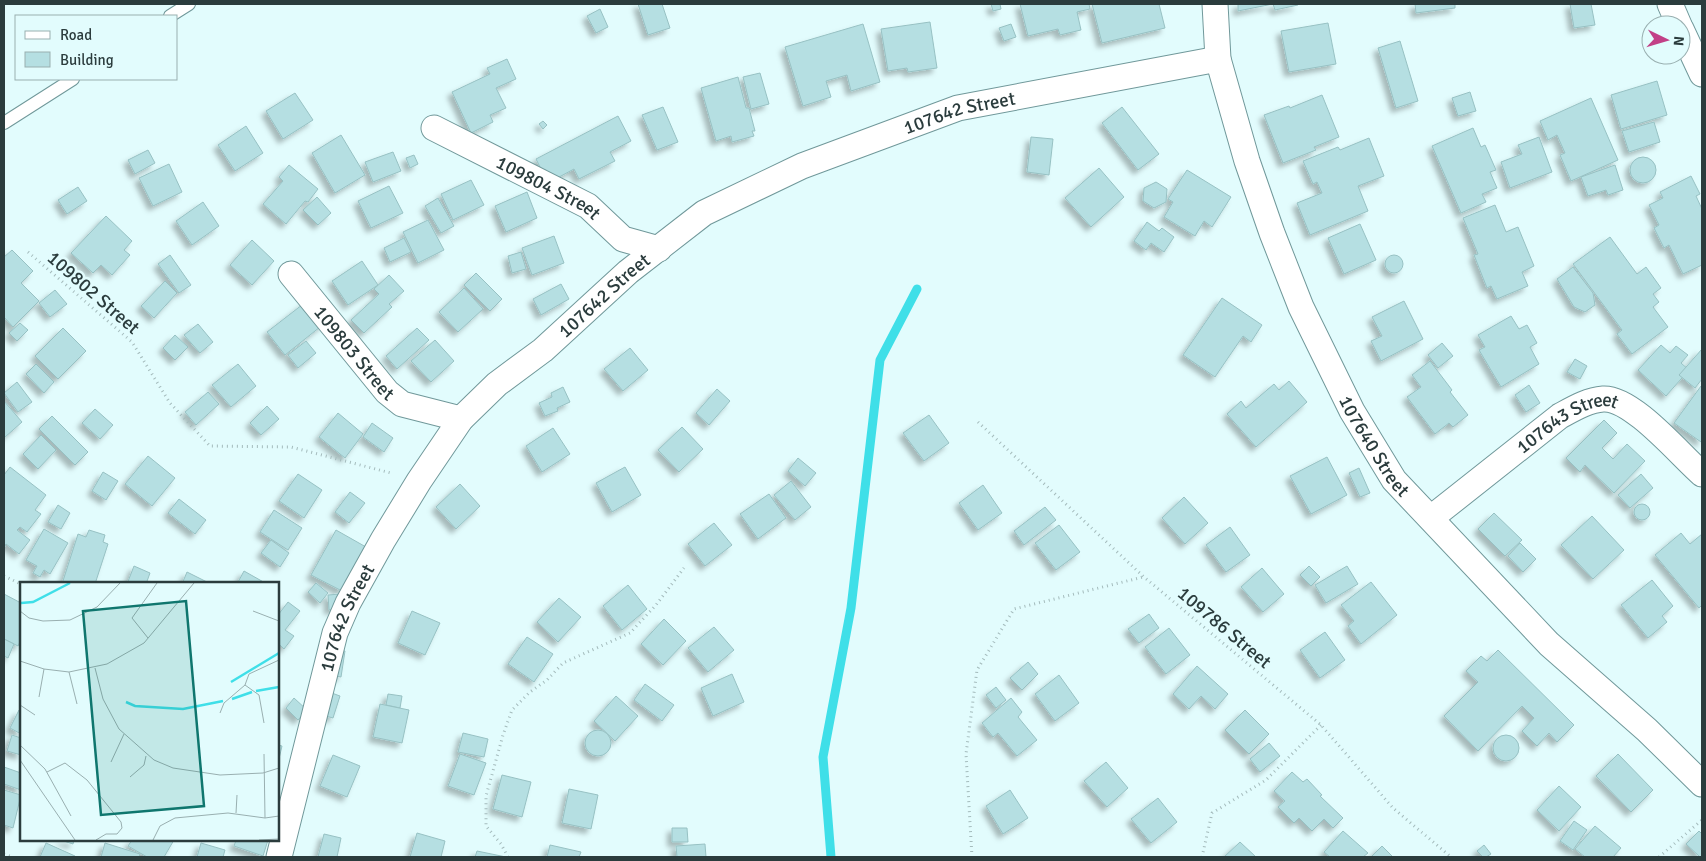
<svg xmlns="http://www.w3.org/2000/svg" width="1706" height="861" font-family="Signika,sans-serif">
<style>
.lines{fill:none;stroke-linecap:round;stroke-linejoin:round}
.stream{stroke:#3fdfe8;stroke-width:9}
.building{fill:#b5dfe2;stroke:#97c1c3;filter:url(#shadow)}
.service-casing{stroke:#70989a;stroke-width:14}
.minor-casing{stroke:#70989a;stroke-width:27}
.path{stroke:#a4bbbc;stroke-width:3;stroke-dasharray:1 4;stroke-linecap:butt}
.service{stroke:#fff;stroke-width:12}
.minor{stroke:#fff;stroke-width:25}
.labels{text-anchor:middle;stroke-width:5;stroke-linejoin:round;paint-order:stroke}
.street-label{font-size:19px;fill:#2b3c3d;stroke:#e2fcfd}
.inset-river{fill:none;stroke:#3fdfe8;stroke-width:2.5}
.inset-road{fill:none;stroke:#99afb0;stroke-width:1}
.view{fill:#0f766e;fill-opacity:0.15;stroke:#0f766e;stroke-width:2.5}
.inset-edge{fill:none;stroke:#2b3c3d;stroke-width:2.5}
</style>
<defs>
<filter id="shadow"><feDropShadow dx="-4.5" dy="4.5" stdDeviation="2.5" flood-color="#0004"/></filter>
</defs>
<rect width="100%" height="100%" fill="#e2fcfd"/>
<g class="lines">
<polyline class="stream" points="831,857 823,757 851,608 880,360 917,289"/>
</g>
<g class="building">
<polygon points="638,4 662,4 670,28 648,35"/>
<polygon points="991,4 1000,4 1001,9 993,11"/>
<polygon points="1020,4 1089,4 1090,9 1077,12 1081,30 1060,35 1058,29 1028,36"/>
<polygon points="1092,4 1159,4 1165,28 1102,43"/>
<polygon points="1238,4 1297,4 1298,5 1275,10 1273,4 1238,11"/>
<polygon points="1415,4 1455,4 1455,8 1416,13"/>
<polygon points="1570,4 1591,4 1595,25 1574,28"/>
<polygon points="600,9 608,27 596,33 587,16"/>
<polygon points="930,22 937,68 908,72 907,68 888,71 881,29"/>
<polygon points="1328,23 1336,64 1289,72 1281,31"/>
<polygon points="863,24 880,82 851,91 847,75 826,81 831,97 803,106 785,47"/>
<polygon points="1011,24 1016,37 1004,41 999,28"/>
<polygon points="1400,41 1418,101 1396,108 1378,48"/>
<polygon points="507,59 516,79 496,88 506,108 490,115 493,122 471,133 452,92 490,74 487,68"/>
<polygon points="760,73 769,104 751,109 743,77"/>
<polygon points="738,77 746,108 749,108 755,131 752,131 754,136 732,142 731,136 716,141 701,88"/>
<polygon points="1657,81 1667,115 1621,129 1611,95"/>
<polygon points="1470,92 1476,111 1458,116 1452,98"/>
<polygon points="295,93 313,120 283,139 266,111"/>
<polygon points="1322,95 1339,137 1314,147 1316,150 1283,163 1264,115 1289,106 1290,108"/>
<polygon points="1591,98 1618,160 1571,181 1560,155 1565,153 1557,135 1548,140 1540,121"/>
<polygon points="663,107 678,142 657,150 642,115"/>
<polygon points="1122,107 1159,154 1138,170 1102,123"/>
<polygon points="618,116 631,141 610,152 615,161 579,179 574,169 548,183 536,159"/>
<polygon points="543,121 547,125 543,129 539,124"/>
<polygon points="1654,122 1660,142 1629,152 1622,131"/>
<polygon points="246,126 263,153 235,171 218,145"/>
<polygon points="1473,128 1481,147 1485,145 1496,170 1490,172 1497,188 1482,194 1486,202 1461,213 1432,146"/>
<polygon points="341,135 365,175 335,193 312,153"/>
<polygon points="1031,137 1053,139 1049,175 1027,172"/>
<polygon points="1539,137 1552,172 1510,188 1501,162 1522,154 1518,145"/>
<polygon points="1369,138 1384,176 1358,186 1368,211 1310,235 1297,203 1322,193 1317,182 1313,184 1303,161 1338,147 1340,150"/>
<polygon points="148,150 155,163 135,174 128,160"/>
<polygon points="393,152 401,171 373,182 365,162"/>
<polygon points="414,155 418,164 410,168 406,158"/>
<circle cx="1643" cy="170" r="13"/>
<polygon points="169,164 182,192 153,206 139,178"/>
<polygon points="289,165 318,189 308,202 305,201 286,224 263,204 283,181 279,177"/>
<polygon points="1615,165 1623,190 1608,195 1606,190 1588,196 1581,177"/>
<polygon points="1099,168 1124,197 1091,227 1065,198"/>
<polygon points="1187,170 1231,197 1212,227 1204,221 1195,236 1164,217 1173,202 1168,199"/>
<polygon points="1691,176 1700,194 1696,196 1702,209 1702,265 1683,274 1669,245 1664,248 1654,228 1659,225 1649,205 1663,198 1660,192"/>
<polygon points="471,180 484,205 453,220 441,194"/>
<polygon points="1156,182 1167,189 1166,202 1154,208 1143,201 1144,188"/>
<polygon points="389,186 403,213 371,228 358,201"/>
<polygon points="78,187 87,201 67,214 58,200"/>
<polygon points="527,192 537,218 506,232 495,206"/>
<polygon points="317,197 331,213 318,225 303,210"/>
<polygon points="438,198 454,226 441,233 425,206"/>
<polygon points="203,202 219,226 192,245 176,221"/>
<polygon points="1495,205 1506,232 1518,227 1534,266 1522,272 1528,286 1497,299 1491,286 1487,288 1474,255 1478,254 1463,218"/>
<polygon points="106,216 132,241 124,250 130,255 112,275 101,265 93,273 71,253"/>
<polygon points="428,220 444,250 418,263 403,232"/>
<polygon points="1147,222 1159,231 1162,228 1174,237 1164,252 1151,243 1146,250 1134,241"/>
<polygon points="1360,224 1376,260 1344,274 1328,238"/>
<polygon points="554,236 564,263 532,275 522,248"/>
<polygon points="1610,237 1637,274 1646,267 1661,288 1653,294 1659,302 1653,307 1668,327 1632,354 1617,334 1622,330 1573,264"/>
<polygon points="404,238 411,252 390,262 384,248"/>
<polygon points="252,240 274,261 252,285 230,265"/>
<polygon points="12,250 33,271 21,283 39,301 13,327 4,317 4,257"/>
<polygon points="521,252 526,269 512,273 508,256"/>
<polygon points="170,255 191,285 179,293 158,264"/>
<circle cx="1394" cy="264" r="9"/>
<polygon points="362,261 378,285 348,305 332,281"/>
<polygon points="1573,267 1593,293 1595,305 1585,312 1574,307 1557,279"/>
<polygon points="476,273 502,299 490,311 464,285"/>
<polygon points="389,275 404,291 389,304 392,307 364,333 351,320 379,294 374,289"/>
<polygon points="165,281 177,293 154,318 141,306"/>
<polygon points="561,284 569,299 541,315 533,299"/>
<polygon points="464,288 483,309 458,332 439,312"/>
<polygon points="55,290 67,304 50,317 39,303"/>
<polygon points="1222,298 1262,325 1251,342 1243,336 1215,377 1183,355"/>
<polygon points="307,301 325,323 285,355 267,332"/>
<polygon points="1404,301 1423,339 1381,361 1371,341 1382,336 1372,317"/>
<polygon points="1511,316 1519,329 1527,325 1537,343 1530,347 1539,364 1501,387 1479,350 1485,347 1478,335"/>
<polygon points="20,323 28,330 17,341 9,333"/>
<polygon points="198,324 213,342 200,353 184,335"/>
<polygon points="63,328 86,351 58,379 35,356"/>
<polygon points="417,328 429,340 397,369 386,356"/>
<polygon points="175,335 188,347 175,360 163,348"/>
<polygon points="435,340 454,361 431,382 411,361"/>
<polygon points="306,341 316,353 298,368 288,355"/>
<polygon points="1442,343 1453,356 1438,368 1428,355"/>
<polygon points="1661,345 1670,353 1676,346 1688,355 1681,363 1689,370 1666,396 1638,370"/>
<polygon points="630,348 648,370 623,391 604,369"/>
<polygon points="1702,349 1702,379 1695,388 1679,375"/>
<polygon points="1575,359 1587,366 1580,379 1567,372"/>
<polygon points="1430,361 1452,390 1450,392 1468,415 1453,427 1449,423 1435,434 1407,397 1421,387 1412,375"/>
<polygon points="36,364 54,382 44,393 26,374"/>
<polygon points="238,364 256,386 231,407 212,385"/>
<polygon points="1289,381 1307,402 1256,447 1227,414 1241,401 1246,408 1274,384 1279,390"/>
<polygon points="17,382 32,402 18,412 4,393"/>
<polygon points="1529,385 1540,403 1526,412 1515,395"/>
<polygon points="1701,386 1702,387 1702,440 1701,442 1674,423"/>
<polygon points="563,387 570,402 557,408 558,411 545,416 539,403 552,397 551,393"/>
<polygon points="717,389 730,401 709,425 696,413"/>
<polygon points="208,392 219,404 196,425 185,412"/>
<polygon points="4,401 22,422 4,438"/>
<polygon points="267,406 279,419 261,435 250,423"/>
<polygon points="95,409 113,425 100,439 82,423"/>
<polygon points="338,413 363,434 345,458 319,437"/>
<polygon points="929,415 949,443 924,461 903,433"/>
<polygon points="52,416 88,452 75,465 39,429"/>
<polygon points="1604,420 1617,433 1602,448 1613,459 1627,444 1645,461 1614,493 1585,465 1580,472 1566,458"/>
<polygon points="372,423 393,438 384,452 363,437"/>
<polygon points="682,427 703,449 679,472 658,450"/>
<polygon points="553,428 570,454 542,472 526,446"/>
<polygon points="41,435 56,450 38,469 23,454"/>
<polygon points="148,456 175,478 152,506 125,484"/>
<polygon points="1327,457 1347,495 1311,514 1290,476"/>
<polygon points="798,458 816,473 805,486 788,471"/>
<polygon points="10,467 46,495 35,510 41,514 27,532 20,527 17,530 30,540 19,554 6,544 4,548 4,475"/>
<polygon points="625,467 641,495 612,512 596,483"/>
<polygon points="1359,468 1370,493 1360,497 1349,473"/>
<polygon points="103,472 118,481 106,500 92,491"/>
<polygon points="298,474 322,490 304,518 279,501"/>
<polygon points="1641,474 1653,488 1630,508 1618,495"/>
<polygon points="791,481 811,507 795,520 774,495"/>
<polygon points="460,484 480,506 456,529 436,507"/>
<polygon points="983,485 1002,513 978,530 959,503"/>
<polygon points="350,492 365,503 349,523 335,512"/>
<polygon points="769,494 786,518 758,539 740,514"/>
<polygon points="1184,497 1208,523 1185,544 1162,518"/>
<polygon points="179,499 206,520 195,534 168,513"/>
<circle cx="1642" cy="512" r="8"/>
<polygon points="58,505 70,513 61,529 48,522"/>
<polygon points="1045,507 1056,520 1024,545 1014,531"/>
<polygon points="274,510 302,528 288,550 260,532"/>
<polygon points="1494,513 1522,540 1505,556 1478,529"/>
<polygon points="1592,516 1624,550 1593,579 1561,545"/>
<polygon points="714,523 732,545 705,566 688,544"/>
<polygon points="1059,525 1080,552 1056,570 1035,543"/>
<polygon points="1230,527 1250,555 1226,572 1206,545"/>
<polygon points="44,529 68,543 50,574 44,570 40,577 33,573 37,566 26,560"/>
<polygon points="89,530 105,535 103,542 108,544 95,584 62,584 78,534 86,537"/>
<polygon points="336,530 366,547 342,591 311,575"/>
<polygon points="1681,533 1690,544 1702,534 1702,605 1699,608 1655,555"/>
<polygon points="271,540 289,553 280,567 261,553"/>
<polygon points="1520,543 1536,559 1523,572 1508,556"/>
<polygon points="134,566 150,573 146,584 127,584"/>
<polygon points="1309,566 1320,577 1311,586 1300,575"/>
<polygon points="1347,566 1358,584 1326,603 1315,585"/>
<polygon points="1262,568 1284,594 1263,612 1241,587"/>
<polygon points="244,571 267,584 237,584"/>
<polygon points="187,572 211,584 182,584"/>
<polygon points="1652,580 1673,606 1662,616 1667,622 1648,638 1621,605"/>
<polygon points="1371,582 1397,615 1361,644 1348,626 1354,621 1341,605"/>
<polygon points="316,583 328,593 320,603 308,592"/>
<polygon points="628,585 647,609 622,630 603,606"/>
<polygon points="4,594 21,603 21,640 18,646 4,639"/>
<polygon points="340,594 342,608 329,610 328,595"/>
<polygon points="559,598 581,617 558,642 537,622"/>
<polygon points="288,602 300,611 285,630 294,636 284,649 278,643 278,615"/>
<polygon points="412,611 440,623 425,655 398,643"/>
<polygon points="1149,614 1159,628 1139,643 1128,629"/>
<polygon points="664,619 686,641 663,665 641,644"/>
<polygon points="714,627 734,650 708,672 688,648"/>
<polygon points="1169,628 1190,655 1166,674 1145,647"/>
<polygon points="1325,632 1345,660 1320,678 1300,650"/>
<polygon points="527,637 553,654 534,682 508,664"/>
<polygon points="4,639 14,644 8,658 4,656"/>
<polygon points="333,649 345,651 341,677 329,675"/>
<polygon points="1498,650 1574,725 1557,742 1549,733 1537,746 1522,731 1534,718 1522,706 1478,751 1444,716 1478,682 1466,671 1481,656 1487,661"/>
<polygon points="1028,662 1038,674 1022,690 1010,678"/>
<polygon points="1197,666 1228,694 1215,709 1201,696 1189,709 1173,694"/>
<polygon points="732,674 744,702 713,716 701,688"/>
<polygon points="1059,675 1079,703 1055,721 1035,694"/>
<polygon points="645,684 674,705 662,721 634,700"/>
<polygon points="996,687 1006,700 996,708 986,695"/>
<polygon points="329,692 340,696 333,718 322,715"/>
<polygon points="388,694 402,696 400,708 386,705"/>
<polygon points="616,696 638,716 615,741 594,721"/>
<polygon points="294,698 307,710 298,720 286,708"/>
<polygon points="1011,698 1022,712 1018,717 1037,740 1017,756 998,733 993,737 982,723"/>
<polygon points="380,704 409,710 402,743 373,737"/>
<polygon points="19,710 21,711 21,734 10,728"/>
<polygon points="1245,710 1269,734 1249,754 1225,730"/>
<circle cx="598" cy="743" r="13"/>
<polygon points="463,733 488,739 484,757 458,752"/>
<polygon points="12,735 21,738 21,755 7,751"/>
<circle cx="1506" cy="748" r="13"/>
<polygon points="1269,743 1280,756 1260,772 1250,759"/>
<polygon points="278,745 282,746 278,763"/>
<polygon points="460,754 486,763 474,795 448,786"/>
<polygon points="1618,754 1653,790 1631,812 1596,776"/>
<polygon points="333,755 360,766 347,797 320,786"/>
<polygon points="1106,762 1128,788 1107,807 1084,781"/>
<polygon points="4,767 21,773 21,790 4,784"/>
<polygon points="1292,772 1303,782 1307,779 1322,795 1320,796 1343,818 1333,828 1324,819 1312,831 1299,818 1294,823 1278,807 1285,801 1274,791"/>
<polygon points="502,775 531,782 522,817 493,809"/>
<polygon points="1559,786 1581,807 1559,831 1537,810"/>
<polygon points="569,789 598,795 591,829 562,823"/>
<polygon points="4,790 21,795 13,828 4,825"/>
<polygon points="1010,790 1028,818 1003,834 986,806"/>
<polygon points="1158,798 1177,822 1151,843 1131,819"/>
<polygon points="1574,821 1587,830 1573,850 1560,841"/>
<polygon points="1595,826 1621,848 1613,857 1585,857 1575,849"/>
<polygon points="672,828 687,828 688,842 672,842"/>
<polygon points="1343,831 1368,853 1363,857 1330,857 1324,852"/>
<polygon points="1699,831 1702,834 1702,857 1700,857 1686,844"/>
<polygon points="417,833 445,841 441,857 410,857"/>
<polygon points="324,834 341,838 337,857 318,857"/>
<polygon points="60,840 74,840 73,844"/>
<polygon points="132,840 174,840 164,857 147,857 128,846"/>
<polygon points="236,840 268,840 263,856 234,846"/>
<polygon points="1240,842 1256,857 1224,857"/>
<polygon points="46,843 75,856 75,857 40,857"/>
<polygon points="105,843 140,854 139,857 101,857"/>
<polygon points="201,843 225,850 223,857 197,857"/>
<polygon points="705,844 706,857 677,857 676,846"/>
<polygon points="550,845 581,852 579,857 547,857"/>
<polygon points="1484,845 1491,854 1486,857 1483,857 1477,851"/>
<polygon points="1382,846 1393,857 1371,857"/>
<polygon points="477,851 506,857 475,857"/>
</g>
<g class="lines">
<defs>
<g id="service">
<polyline points="170,16 189,4"/>
<polyline points="4,123 73,79"/>
</g>
<g id="minor">
<path id="s1" d="M 1215,4 L 1218,59 L 1247,161 L 1272,233 L 1301,307 L 1352,411 L 1394,480 L 1549,644 L 1647,730 L 1702,784"/>
<polyline points="1670,4 1679,25"/>
<polyline points="1681,29 1702,74"/>
<path id="s2" d="M 434,128 L 588,206 L 623,239 L 659,249"/>
<path id="s3" d="M 291,274 L 387,392 L 402,404 L 461,419"/>
<path id="s4" d="M 1431,518 L 1560,416 C 1573,409 1588,400 1603,399 C 1632,397 1680,455 1702,474"/>
<path id="s5" d="M 279,857 L 335,633 L 348,603 L 383,540 L 419,481 L 461,419 L 497,384 L 543,350 L 628,272 L 704,213 L 802,166 L 958,108 L 1218,59"/>
</g>
</defs>
<use href="#service" class="service-casing"/>
<use href="#minor" class="minor-casing"/>
<g class="path">
<polyline points="28,252 132,342 170,403 210,446 291,447 391,473"/>
<polyline points="978,422 1144,577 1321,725 1393,808 1451,857"/>
<polyline points="4,576 21,584"/>
<polyline points="4,854 12,857"/>
<polyline points="508,857 501,844 486,826 486,796 503,735 512,710 530,692 547,680 563,663 630,633 656,605 684,568"/>
<polyline points="972,857 966,754 977,670 1014,609 1143,577"/>
<polyline points="1202,857 1212,813 1266,780 1321,725"/>
<polyline points="1659,857 1702,820"/>
</g>
<use href="#service" class="service"/>
<use href="#minor" class="minor"/>
</g>
<g class="labels">
<g class="street-label">
<text dy="7" stroke="none"><textPath href="#s5" startOffset="1074">107642 Street</textPath></text>
<text dy="7" stroke="none"><textPath href="#s2" startOffset="129">109804 Street</textPath></text>
<text transform="translate(94 292) rotate(41)" y="7">109802 Street</text>
<text dy="7" stroke="none"><textPath href="#s5" startOffset="669">107642 Street</textPath></text>
<text dy="7" stroke="none"><textPath href="#s3" startOffset="101">109803 Street</textPath></text>
<text dy="7" stroke="none"><textPath href="#s4" startOffset="169">107643 Street</textPath></text>
<text dy="7" stroke="none"><textPath href="#s1" startOffset="474">107640 Street</textPath></text>
<text dy="7" stroke="none"><textPath href="#s5" startOffset="249">107642 Street</textPath></text>
<text transform="translate(1225 627) rotate(40)" y="7">109786 Street</text>
</g>
</g>
<g transform="translate(20 582)">
<rect width="259" height="259" fill="#e2fcfd"/>
<path class="inset-river" d="M 1,21 L 13,20 L 50,1M 211,100 L 259,71M 236,109 L 259,105M 212,117 L 232,110M 106,120 L 115,124 L 163,127 L 203,119"/>
<path class="inset-road" d="M 0,29 L 9,36 L 23,39 L 50,38 L 77,25 L 100,1M 233,29 L 259,39M 128,56 L 112,36 L 137,1M 0,79 L 24,87 L 49,90 L 87,82 L 124,61 L 174,1M 75,86 L 83,117 L 99,147 L 134,178 L 153,186 L 200,193 L 243,191 L 259,186M 49,90 L 57,122M 225,103 L 239,113 L 244,141M 19,115 L 24,87M 0,123 L 15,133M 200,131 L 204,121 L 225,103 L 229,92 L 259,78M 0,163 L 25,187 L 51,234M 244,172 L 245,236M 0,178 L 55,258M 91,180 L 104,152M 27,190 L 45,181 L 67,198 L 101,240 L 102,246 L 97,252M 110,195 L 124,183 L 126,174M 216,231 L 217,213M 76,258 L 86,252 L 97,252M 133,258 L 140,244 L 155,236 L 208,231 L 245,236 L 259,234M 239,258 L 259,257"/>
<path class="view" d="M 166,19 L 184,224 L 81,233 L 63,29 Z"/>
<rect width="259" height="259" class="inset-edge"/>
</g>
<rect width="1706" height="861" fill="none" stroke="#2b3c3d" stroke-width="10"/>
<rect x="15" y="15" width="162" height="65" fill="#e2fcfd" stroke="#99afb0"/>
<rect x="25" y="31" width="25" height="8" fill="#ffffff" stroke="#99afb0"/>
<text x="60" y="40" font-size="15" fill="#2b3c3d">Road</text>
<rect x="25" y="52" width="25" height="15" fill="#b5dfe2" stroke="#99afb0"/>
<text x="60" y="65" font-size="15" fill="#2b3c3d">Building</text>
<g transform="translate(1666 40) rotate(95)"><circle r="24" fill="#e2fcfd" stroke="#99afb0"/>
<path d="M0-4L9 19L0 12L-9 19Z" fill="#c24087"/>
<text y="-8" font-size="14" font-weight="bold" text-anchor="middle" fill="#2b3c3d">N</text>
</g>
</svg>
